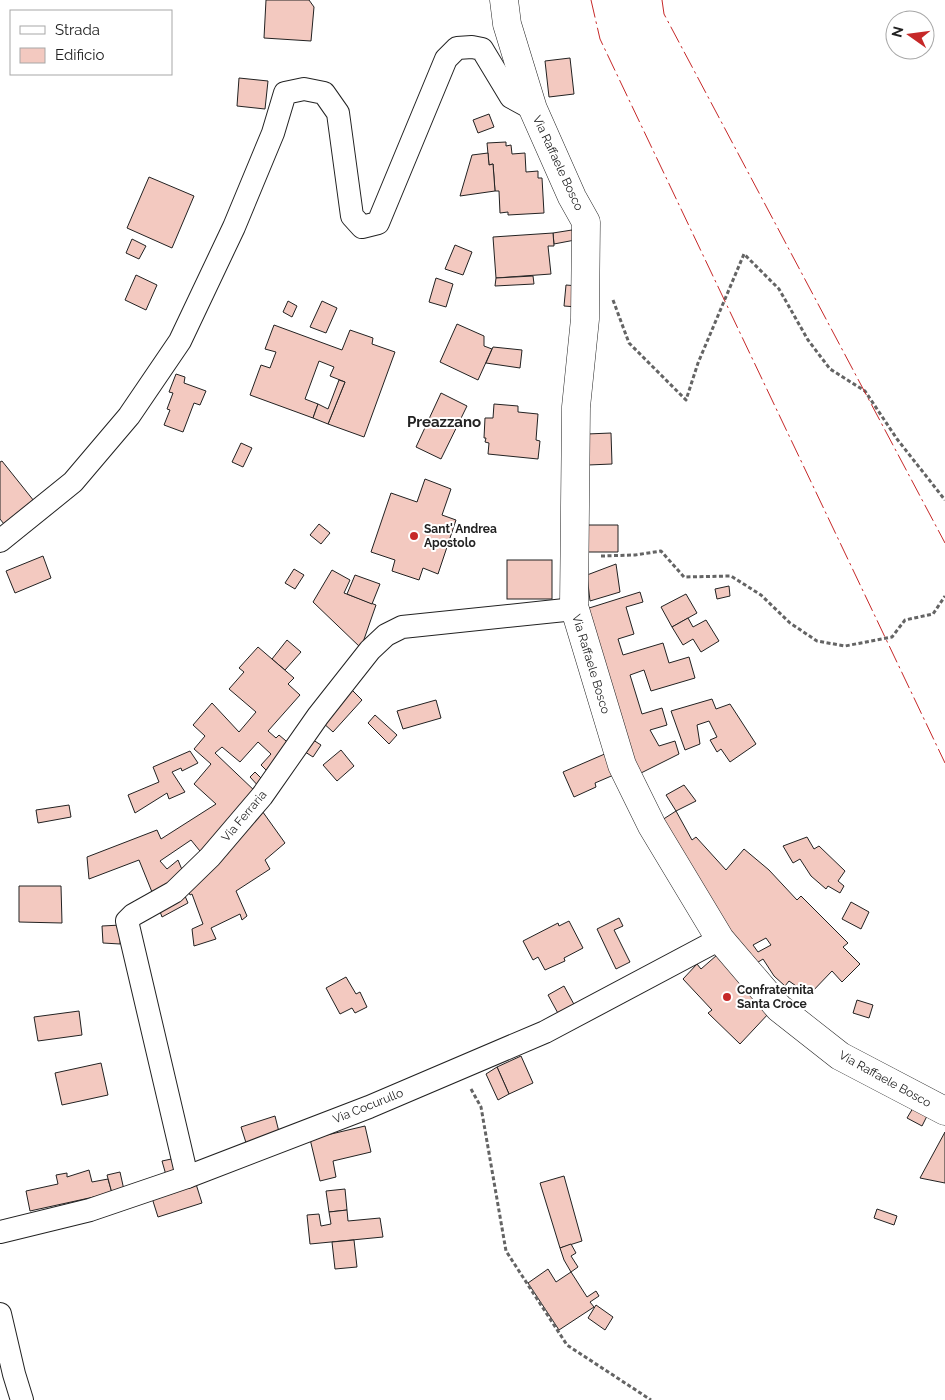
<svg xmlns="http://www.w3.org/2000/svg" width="945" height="1400" font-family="Raleway,sans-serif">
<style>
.building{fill:#f3c9c0;stroke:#222;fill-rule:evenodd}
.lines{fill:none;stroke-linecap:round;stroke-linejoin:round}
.minor-casing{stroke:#222;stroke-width:24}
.tertiary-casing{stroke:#222;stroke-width:29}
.path{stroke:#646464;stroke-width:3;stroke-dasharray:4 2.5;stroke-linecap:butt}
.minor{stroke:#fff;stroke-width:22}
.tertiary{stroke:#fff;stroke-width:28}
.power{stroke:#c62828;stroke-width:1;stroke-dasharray:18 4 2.5 4;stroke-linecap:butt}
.poi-dot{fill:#c62828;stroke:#fff;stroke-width:2}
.labels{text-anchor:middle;stroke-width:4;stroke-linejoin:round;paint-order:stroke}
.street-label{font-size:12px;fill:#222;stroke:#fff}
.poi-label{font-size:12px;font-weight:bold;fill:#222;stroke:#fff;text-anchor:start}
.quarter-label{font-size:15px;font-weight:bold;fill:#222;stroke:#fff}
</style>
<rect width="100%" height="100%" fill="#fff"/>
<g class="building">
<polygon points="266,0 309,0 314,7 311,41 264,38"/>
<polygon points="570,58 574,94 549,97 545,61"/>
<polygon points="239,78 268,81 265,109 237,106"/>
<polygon points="489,114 494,127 478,133 473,120"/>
<polygon points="506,142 506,146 511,145 512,154 525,153 526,172 538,171 538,178 542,178 544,213 508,215 508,212 500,213 499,191 495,191 493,164 489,165 487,143"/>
<polygon points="488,153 489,165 493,164 495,191 460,196 472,155"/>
<polygon points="149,177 194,196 172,248 127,228"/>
<polygon points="572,230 575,240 554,244 553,233"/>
<polygon points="553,233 554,246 548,246 551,274 496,278 493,237"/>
<polygon points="132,239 146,246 139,259 126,253"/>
<polygon points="455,245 472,252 463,275 445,269"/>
<polygon points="136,275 157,285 146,310 125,300"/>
<polygon points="533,276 534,284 495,286 496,278"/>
<polygon points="436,278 453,284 446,307 429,302"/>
<polygon points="566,285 578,286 577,307 564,306"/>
<polygon points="288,301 297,306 292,317 283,312"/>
<polygon points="322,301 337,308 326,333 310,327"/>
<polygon points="457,324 484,336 484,346 492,349 478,380 440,362"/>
<polygon points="274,325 342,350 350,330 373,338 372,344 395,352 364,437 328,424 345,382 330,376 334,367 319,361 305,399 318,404 313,418 250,395 261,365 270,368 276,352 265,349"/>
<polygon points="493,347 522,350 520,368 486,363"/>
<polygon points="176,374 185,377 184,383 206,391 200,405 194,403 183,432 164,425 170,410 167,409 173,393 169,392"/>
<polygon points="339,380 345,382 328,424 313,418 318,404 328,409"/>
<polygon points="441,393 467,406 441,459 416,447"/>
<polygon points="494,404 518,406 518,412 538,414 536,440 540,441 538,459 488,454 489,443 485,442 486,438 484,438 485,418 493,418"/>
<polygon points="611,433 612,464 588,465 587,434"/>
<polygon points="241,443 252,448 243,467 232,462"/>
<polygon points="2,461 34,501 4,524 0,519 0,462"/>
<polygon points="425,479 451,489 442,515 456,520 438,574 423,568 419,580 392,571 395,560 371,552 391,493 417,502"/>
<polygon points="319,524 330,533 321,544 310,535"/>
<polygon points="586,525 618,525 618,552 587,552"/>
<polygon points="43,556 51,578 15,593 6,571"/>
<rect x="507" y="560" width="45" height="39"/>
<polygon points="616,564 620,592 590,601 587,575"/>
<polygon points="294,569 304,575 295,589 285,583"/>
<polygon points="332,570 350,580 344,593 376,605 361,648 313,602"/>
<polygon points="355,575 380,584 372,604 347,594"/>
<polygon points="729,586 730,596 717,599 715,589"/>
<polygon points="640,592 643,602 626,607 634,634 618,639 623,655 663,643 669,663 689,657 695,678 651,691 644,670 630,675 642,714 662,708 667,725 650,730 659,746 675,741 679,754 637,775 586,609"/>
<polygon points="686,594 697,613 672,627 661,607"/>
<polygon points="688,618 693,627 706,620 719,641 701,652 693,639 683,645 672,627"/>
<polygon points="287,640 301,652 285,670 272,659"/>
<polygon points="258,647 294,678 288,684 300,695 268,731 276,738 279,735 292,746 271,775 261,765 271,754 258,742 240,762 222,747 215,753 258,794 204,856 191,840 160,861 167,869 178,860 185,877 154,897 139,860 89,879 87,857 157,830 161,839 216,804 194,784 211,764 194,749 205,736 193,725 212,703 239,732 256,712 229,689 244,672 239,668"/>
<polygon points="346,684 362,700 333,732 321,721"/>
<polygon points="712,699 716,709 730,704 756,744 730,762 721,749 717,752 710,740 717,737 709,721 697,725 700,744 685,750 671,711"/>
<polygon points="436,700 441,718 403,729 397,711"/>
<polygon points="375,715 397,735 389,744 368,723"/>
<polygon points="310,738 321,745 313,757 302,750"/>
<polygon points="341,750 354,766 337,781 323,765"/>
<polygon points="190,751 198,763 182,771 181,768 172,772 185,792 169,799 167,793 135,813 128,795 159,782 153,767"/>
<polygon points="607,753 616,774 595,783 596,787 574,797 563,772"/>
<polygon points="255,772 265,782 261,789 250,777"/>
<polygon points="684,785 696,801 676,811 666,795"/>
<polygon points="69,805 71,817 38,823 36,810"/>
<polygon points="260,808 285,843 265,860 270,869 236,891 247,916 242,920 240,914 211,928 216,939 194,946 192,929 203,924 192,894 190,895 187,888"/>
<path d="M 676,811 L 692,840 L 696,837 L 726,870 L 744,849 L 769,870 L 797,900 L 801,896 L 848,943 L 843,947 L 860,964 L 842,982 L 832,971 L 809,995 L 789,981 L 785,986 L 774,976 L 763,959 L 752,966 L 662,820 ZM 766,938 L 771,945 L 758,952 L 753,945 Z"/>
<polygon points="807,837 814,849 819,846 845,871 838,881 844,886 840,893 828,886 826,889 811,876 800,859 793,863 783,846"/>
<polygon points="19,886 61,886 62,923 19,922"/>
<polygon points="185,896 188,903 162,917 158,906"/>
<polygon points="851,902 869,912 861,929 842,919"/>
<polygon points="619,918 623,926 614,930 630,962 616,969 597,929"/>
<polygon points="569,921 583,948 564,958 565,961 545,970 538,957 533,960 523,941 558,923 559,926"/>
<polygon points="121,925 120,944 103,943 102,926"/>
<polygon points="717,955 770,1012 740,1044 708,1013 712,1010 683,979 697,964 701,969"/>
<polygon points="346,977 356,994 360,992 367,1007 355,1013 352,1008 340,1014 326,988"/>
<polygon points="564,986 576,1008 560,1017 548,995"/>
<polygon points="857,1000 873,1005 869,1018 853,1013"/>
<polygon points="79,1011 82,1035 38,1041 34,1017"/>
<polygon points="521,1056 533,1083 509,1094 497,1067"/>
<polygon points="101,1063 108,1095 62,1105 55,1073"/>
<polygon points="497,1067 509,1094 498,1100 486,1074"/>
<polygon points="913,1108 927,1116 922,1126 907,1118"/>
<polygon points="275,1116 280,1136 248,1149 241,1127"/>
<polygon points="365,1126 371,1152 333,1161 336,1177 320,1181 310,1139"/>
<polygon points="945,1132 945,1183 920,1178"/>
<polygon points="176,1158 179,1171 166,1175 162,1161"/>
<polygon points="89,1170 92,1182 108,1179 112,1193 30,1211 26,1191 58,1184 56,1175 67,1173 67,1177"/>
<polygon points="120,1172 124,1190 112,1193 107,1175"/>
<polygon points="564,1176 582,1241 560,1248 540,1183"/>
<polygon points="196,1184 202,1203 158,1217 152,1198"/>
<polygon points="345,1189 347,1210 329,1212 326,1191"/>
<polygon points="877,1209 897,1216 894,1225 874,1218"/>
<polygon points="347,1210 348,1221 380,1218 383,1237 310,1244 307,1215 319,1214 321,1226 331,1224 329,1212"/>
<polygon points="354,1240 357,1267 335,1269 332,1242"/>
<polygon points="571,1244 576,1253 571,1256 578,1267 571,1272 564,1260 560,1248"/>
<polygon points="548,1269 556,1282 571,1272 587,1297 596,1291 599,1296 590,1302 594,1307 559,1330 528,1283"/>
<polygon points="596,1305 613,1317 605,1330 588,1318"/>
</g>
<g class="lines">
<defs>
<g id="minor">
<polyline points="0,541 73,482 129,416 180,341 234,227 273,133 285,93 304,89 324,93 338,113 352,216 362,227 378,223 446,59 457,48 472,47 482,49 511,97 533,109"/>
<polyline points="187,1177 127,921 133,915 174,892 210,857 262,796 318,716 370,650 386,635 402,627 565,610 574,606"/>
<polyline points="0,1232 90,1210 187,1177 369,1107 545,1032 720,939"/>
<polyline points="0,1314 14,1374 22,1400"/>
</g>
<polyline id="tertiary" points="504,0 507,24 533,109 572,197 586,222 585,319 576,407 574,606 622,765 652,826 720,939 779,1008 840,1056 945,1111"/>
</defs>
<use href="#minor" class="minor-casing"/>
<use href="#tertiary" class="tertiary-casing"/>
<g class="path">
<polyline points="613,300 629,343 686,400 698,363 744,254 779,289 808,340 830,369 865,391 897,439 945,500"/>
<polyline points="601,556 635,555 661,551 684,577 731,576 761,595 790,623 817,641 845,646 892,637 905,620 933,614 945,596"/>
<polyline points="471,1089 481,1107 506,1251 567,1345 651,1400"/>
</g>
<use href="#minor" class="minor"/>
<use href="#tertiary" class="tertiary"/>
<g class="power">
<polyline points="591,0 600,39 945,763"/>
<polyline points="662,0 664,14 945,543"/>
</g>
</g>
<g class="poi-dot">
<circle cx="414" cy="536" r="5"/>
<circle cx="727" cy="997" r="5"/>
</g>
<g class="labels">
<g class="street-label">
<text transform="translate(558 163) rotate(65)" y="4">Via Raffaele Bosco</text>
<text transform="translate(591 664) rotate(73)" y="4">Via Raffaele Bosco</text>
<text transform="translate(244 816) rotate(-50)" y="4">Via Ferraria</text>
<text transform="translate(885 1079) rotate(29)" y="4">Via Raffaele Bosco</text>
<text transform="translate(368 1106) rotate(-22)" y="4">Via Cocurullo</text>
</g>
<g class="poi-label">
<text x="424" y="533">Sant' Andrea<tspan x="424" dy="14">Apostolo</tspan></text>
<text x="737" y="994">Confraternita<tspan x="737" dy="14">Santa Croce</tspan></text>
</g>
<g class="quarter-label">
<text x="444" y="427">Preazzano</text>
</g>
</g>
<rect x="10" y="10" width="162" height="65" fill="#ffffff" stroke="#a7a7a7"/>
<rect x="20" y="26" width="25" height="8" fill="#ffffff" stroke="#a7a7a7"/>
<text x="55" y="35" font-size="15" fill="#222222">Strada</text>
<rect x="20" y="48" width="25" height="15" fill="#f3c9c0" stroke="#a7a7a7"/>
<text x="55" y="60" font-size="15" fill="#222222">Edificio</text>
<g transform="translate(910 35) rotate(284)"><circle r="24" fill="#ffffff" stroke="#a7a7a7"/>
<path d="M0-4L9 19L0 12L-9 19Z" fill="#c62828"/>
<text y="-8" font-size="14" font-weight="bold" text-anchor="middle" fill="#222222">N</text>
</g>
</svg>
